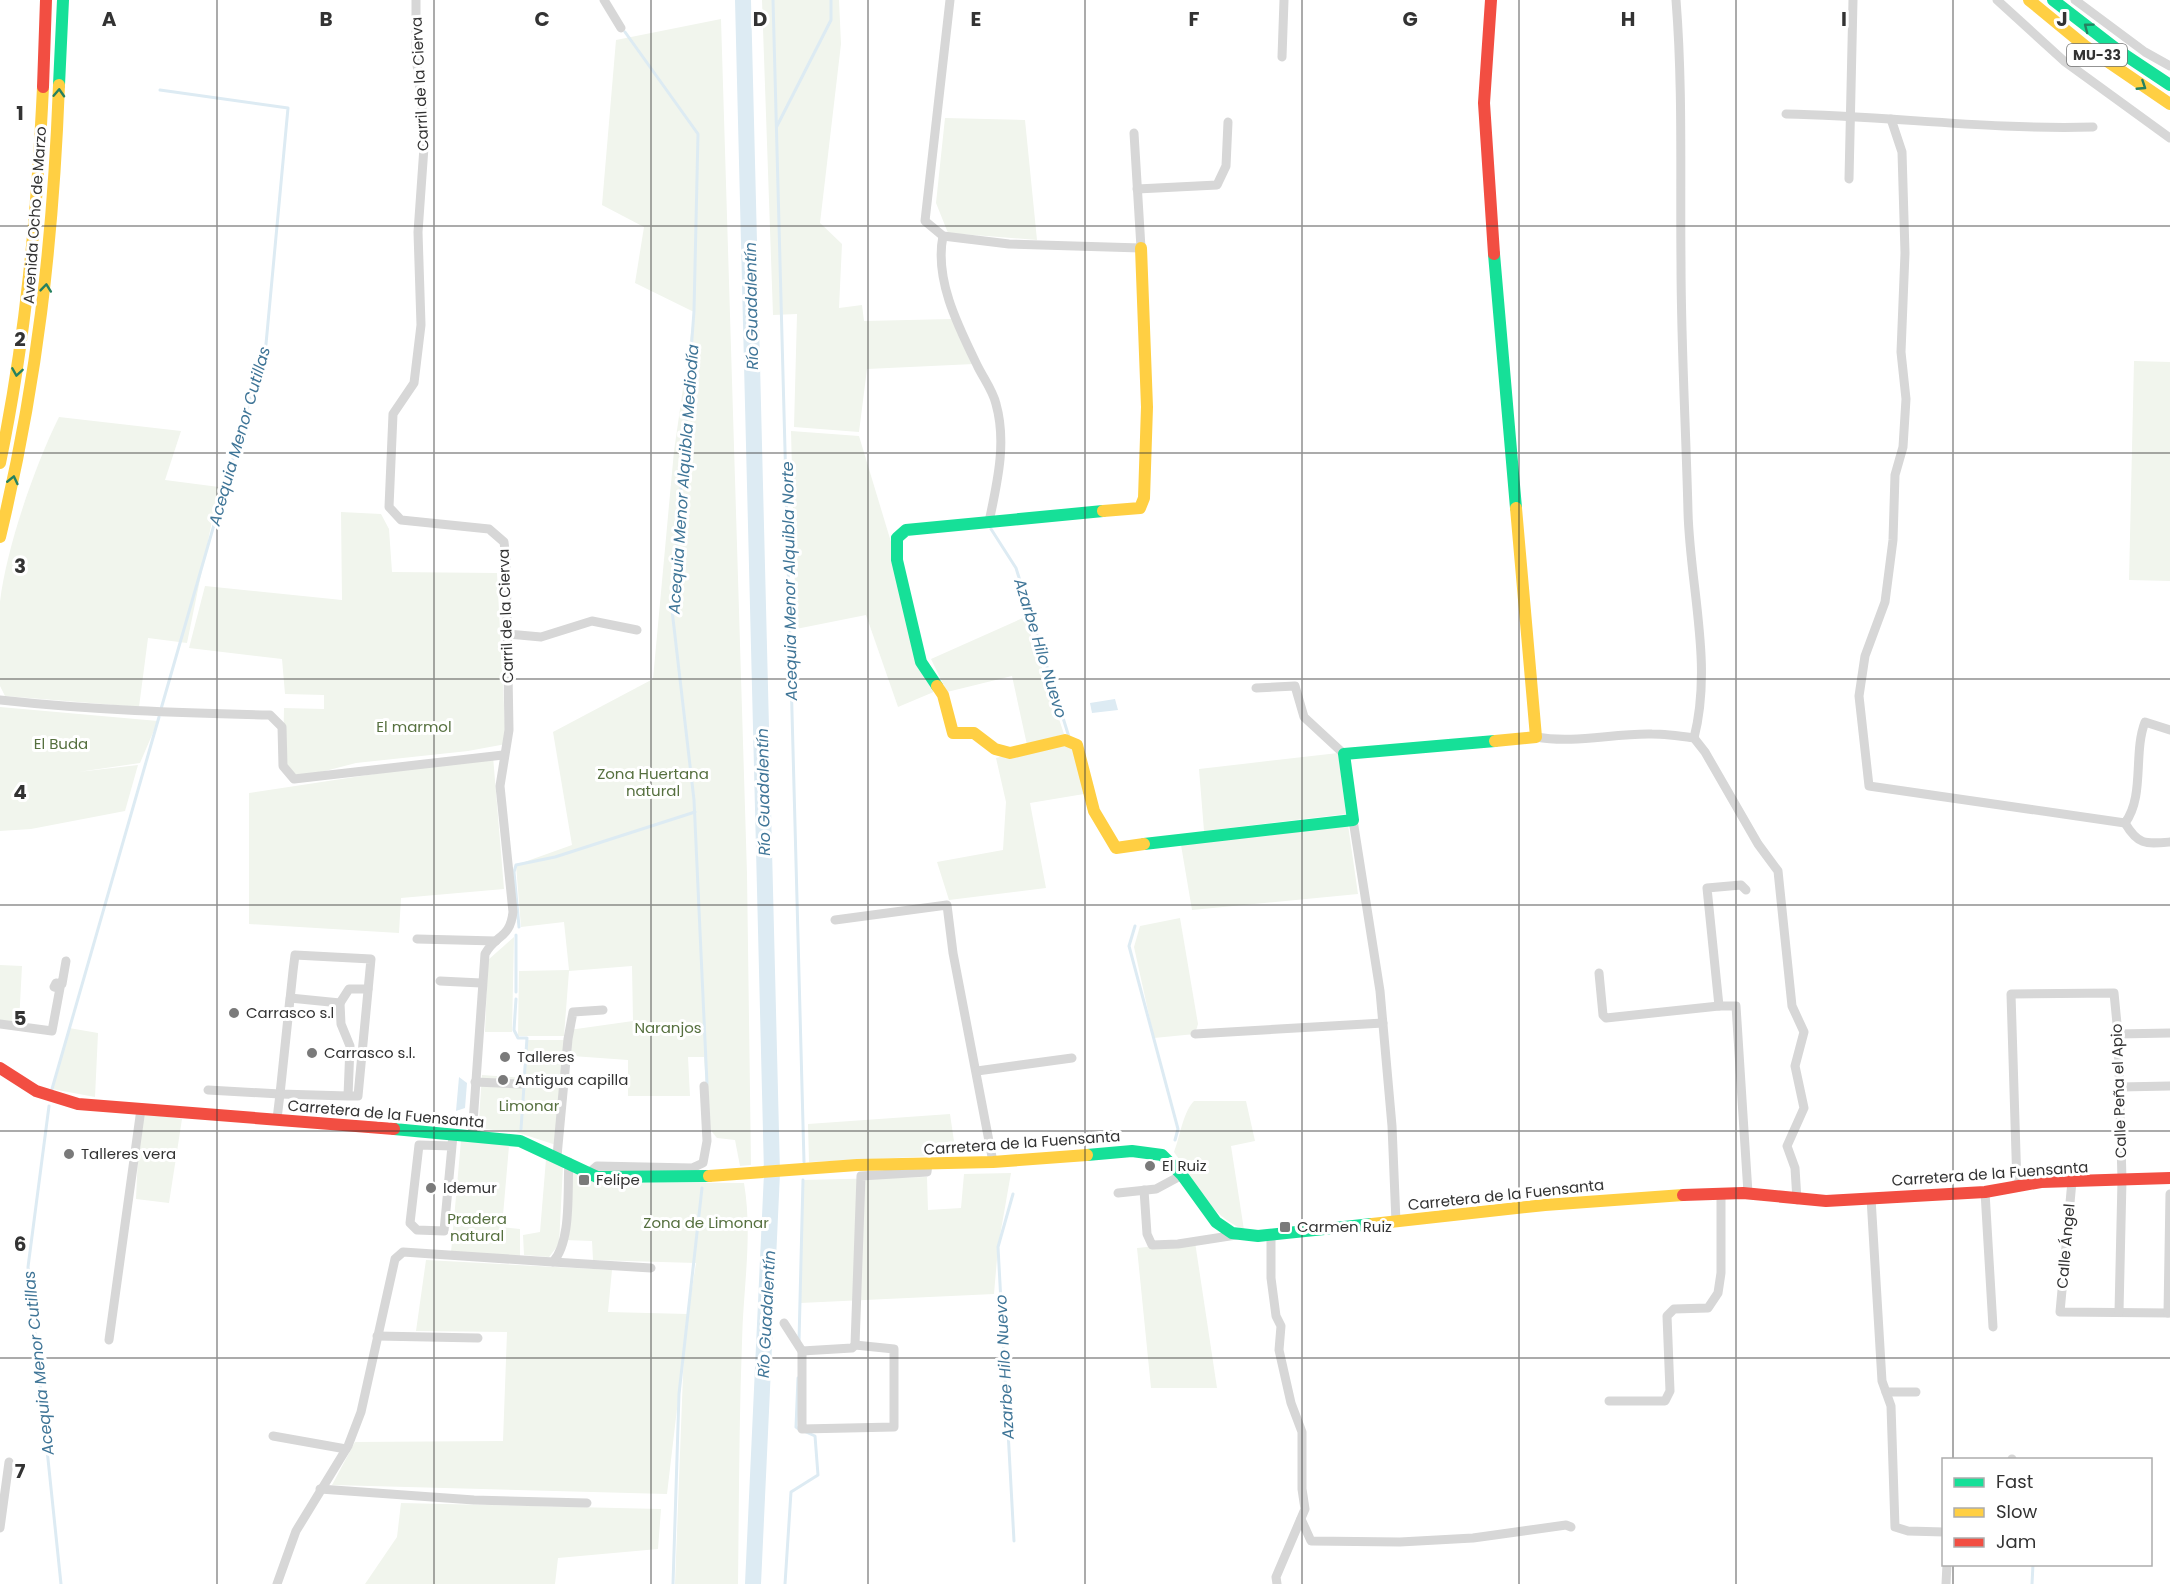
<svg xmlns="http://www.w3.org/2000/svg" width="2170" height="1584" font-family="Poppins,sans-serif">
<style>
.green{fill:#f1f5ed}
.water{fill:#ddebf3}
.lines{fill:none;stroke-linecap:round;stroke-linejoin:round}
.stream{stroke:#ddebf3;stroke-width:3}
.river{stroke:#ddebf3;stroke-width:16}
.street{stroke:#d7d7d7;stroke-width:9}
.fast{stroke:#16e098;stroke-width:12}
.slow{stroke:#ffcf43;stroke-width:12}
.jam{stroke:#f24e42;stroke-width:12}
.oneway{stroke:#268160}
.grid{fill:none;stroke:#333;stroke-width:1.5;stroke-opacity:0.55}
.poi-dot{fill:#7a7a7a;stroke:#fff;stroke-width:2}
.labels{text-anchor:middle;stroke-width:6;stroke-linejoin:round;paint-order:stroke}
.shield{fill:#fff;stroke:#707070;stroke-width:1.5}
.shield-label{font-size:14px;font-weight:bold;fill:#333}
.street-label{font-size:15px;fill:#333;stroke:#fff}
.park-label{font-size:15px;fill:#56703f;stroke:#fff}
.poi-label{font-size:15px;fill:#333;stroke:#fff;text-anchor:start}
.water-label{font-size:16px;font-style:italic;fill:#3f7597;stroke:#fff}
.grid-label{font-size:20px;text-anchor:middle;font-weight:bold;fill:#333;stroke:#fff;stroke-width:6;stroke-linejoin:round;paint-order:stroke}
</style>
<rect width="100%" height="100%" fill="#fff"/>
<g class="green">
<polygon points="762,0 839,0 841,44 820,223 842,244 839,308 862,305 864,321 952,319 974,364 867,369 859,432 794,427 797,314 773,315"/>
<polygon points="721,19 747,874 751,1165 740,1166 735,1140 717,1138 709,1128 704,1057 688,1057 690,1096 628,1096 628,1060 572,1056 569,1030 633,1021 632,966 569,971 564,1036 518,1036 519,971 569,970 564,922 521,927 516,865 572,845 553,732 653,679 674,451 694,312 635,283 644,227 602,205 616,40"/>
<polygon points="945,118 1025,120 1037,240 948,233 936,203"/>
<polygon points="2134,361 2170,362 2170,581 2129,580"/>
<path d="M 59,417 L 181,431 L 165,480 L 219,487 L 187,643 L 148,638 L 139,707 L 5,696 L 0,686 C 0,658 0,629 0,602 C 6,549 35,465 59,417 Z"/>
<polygon points="791,431 859,436 936,691 898,707 866,615 796,629"/>
<polygon points="341,512 381,514 389,529 392,572 497,573 506,744 468,751 356,763 294,779 283,760 284,708 324,709 324,695 285,694 282,659 189,648 205,586 342,600"/>
<polygon points="1025,617 1064,734 1027,745 1012,676 947,692 931,659"/>
<polygon points="0,707 158,721 140,763 78,772 138,765 125,811 31,829 0,831"/>
<polygon points="1065,740 1077,745 1090,793 1030,803 1046,888 949,900 937,862 1003,850 1006,802 996,758"/>
<polygon points="1338,753 1346,814 1204,831 1199,769"/>
<polygon points="493,756 504,889 401,898 399,933 249,924 249,793"/>
<polygon points="1348,825 1358,894 1192,910 1181,845"/>
<polygon points="1180,918 1198,1024 1195,1034 1154,1038 1134,947 1140,926"/>
<polygon points="514,937 512,1032 485,1032 488,960"/>
<polygon points="0,965 22,966 19,1023 0,1021"/>
<polygon points="69,1028 98,1033 95,1097 52,1089"/>
<polygon points="527,1040 564,1040 556,1145 516,1132 484,1129 479,1119 482,1075 524,1078"/>
<path d="M 1194,1101 L 1246,1101 L 1255,1141 L 1231,1146 L 1244,1230 C 1208,1214 1196,1183 1174,1152 C 1180,1137 1183,1112 1194,1101 Z"/>
<polygon points="140,1113 182,1119 169,1203 136,1199"/>
<polygon points="950,1114 956,1155 809,1162 808,1124"/>
<polygon points="461,1141 494,1142 509,1146 502,1227 520,1229 520,1256 451,1252"/>
<polygon points="546,1159 563,1166 559,1244 549,1257 524,1255 523,1235 540,1232"/>
<path d="M 573,1173 L 600,1182 L 744,1183 C 753,1236 743,1289 742,1342 C 739,1423 739,1504 738,1584 L 675,1584 L 684,1349 L 667,1494 L 332,1485 L 355,1442 L 503,1441 L 507,1332 L 416,1331 L 426,1260 L 612,1270 L 608,1312 L 688,1314 L 696,1263 L 593,1260 L 592,1241 L 564,1240 Z"/>
<polygon points="1011,1173 998,1247 994,1294 800,1303 803,1180 927,1177 928,1210 961,1208 964,1174"/>
<polygon points="1195,1242 1217,1388 1151,1388 1137,1248"/>
<polygon points="401,1503 661,1509 658,1549 558,1558 555,1584 365,1584 397,1537"/>
</g>
<g class="water">
<polygon points="1115,699 1118,710 1092,713 1090,703"/>
<polygon points="459,1077 467,1083 465,1108 456,1111"/>
</g>
<g class="lines">
<g class="stream">
<polyline points="773,0 804,1162"/>
<polyline points="625,32 698,134 694,311 672,610 694,800 707,1084"/>
<polyline points="160,90 288,108 266,344 161,709"/>
<polyline points="777,126 831,20 831,0"/>
<polyline points="991,529 1016,568 1069,737"/>
<polyline points="1135,926 1129,946 1178,1129 1175,1140"/>
<polyline points="519,927 514,872 516,865 555,857 695,812"/>
<polyline points="516,935 516,992"/>
<polyline points="516,999 514,1030 518,1038 527,1038 524,1082"/>
<polyline points="52,1089 159,717"/>
<polyline points="49,1106 28,1267 61,1584"/>
<polyline points="521,1129 524,1086"/>
<polyline points="1013,1194 998,1247 1014,1541"/>
<polyline points="799,1341 803,1180"/>
<polyline points="798,1378 796,1427 800,1430"/>
<polyline points="673,1584 679,1394 702,1188"/>
<polyline points="785,1584 791,1492 818,1475 815,1436 806,1432"/>
<polyline points="2032,1584 2033,1564"/>
</g>
<polyline class="river" points="743,0 772,1173 753,1584"/>
<g class="street">
<path d="M 416,0 L 416,56 L 425,133 L 418,232 L 421,325 L 414,383 L 393,414 L 389,507 L 401,520 L 489,529 L 504,542 L 506,559 L 509,730 L 500,786 L 513,912 C 510,939 496,934 485,954 L 472,1137"/>
<polyline points="604,0 621,28"/>
<polyline points="950,0 925,221 943,236 1009,244 1141,248 1134,133"/>
<path d="M 1676,0 C 1683,88 1680,175 1681,263 C 1681,346 1686,429 1688,512 C 1690,587 1713,664 1694,738"/>
<polyline points="1997,0 2064,61 2170,138"/>
<polyline points="2075,0 2145,52 2170,66"/>
<polyline points="1282,57 1284,0"/>
<path d="M 1786,114 C 1889,116 1991,130 2093,127"/>
<path d="M 1891,119 L 1902,152 L 1905,253 L 1901,352 L 1906,399 L 1903,447 L 1895,475 L 1893,540 L 1885,602 L 1865,656 L 1859,696 L 1869,786 L 2125,823 C 2145,796 2133,753 2145,722 L 2170,730"/>
<polyline points="1849,179 1853,0"/>
<polyline points="1137,189 1217,185 1226,166 1228,122"/>
<path d="M 943,236 C 934,280 959,328 978,367 C 984,379 993,391 996,404 C 1007,443 997,483 989,522"/>
<polyline points="507,634 541,637 592,621 637,630"/>
<polyline points="1256,688 1295,686 1304,717 1344,754"/>
<path d="M 0,700 C 90,710 180,713 270,715 L 282,727 L 283,766 L 294,779 L 503,755"/>
<path d="M 1536,737 C 1575,744 1613,733 1652,734 C 1666,734 1680,736 1694,738 L 1705,752 L 1758,844 L 1778,871 L 1792,1006 L 1804,1032 L 1795,1066 L 1804,1108 L 1787,1146 L 1795,1168 L 1797,1200"/>
<polyline points="1353,820 1380,991 1392,1126 1396,1222"/>
<path d="M 2125,823 C 2138,845 2145,844 2170,842"/>
<polyline points="1746,890 1741,885 1707,888 1719,1006 1736,1006 1748,1193"/>
<polyline points="835,920 947,905 953,953 993,1162"/>
<polyline points="417,939 496,941"/>
<polyline points="1599,973 1603,1015 1606,1018 1719,1006"/>
<polyline points="440,981 481,983"/>
<polyline points="340,1003 349,989 368,989"/>
<polyline points="0,1024 52,1031 60,988 54,987 56,983 62,984 66,961"/>
<polyline points="1195,1034 1383,1023"/>
<polyline points="2118,1034 2170,1033"/>
<polyline points="977,1071 1072,1058"/>
<polyline points="475,1082 521,1084"/>
<polyline points="2120,1087 2170,1086"/>
<polyline points="208,1090 280,1094 290,998 340,1003 341,1024 350,1046 348,1096 280,1094 293,971 295,955 371,959 358,1096 348,1096"/>
<polyline points="277,1119 280,1094"/>
<polyline points="452,1146 419,1145 410,1223 417,1230 444,1231 452,1146 453,1135"/>
<polyline points="557,1156 568,1039 573,1012 603,1010"/>
<polyline points="589,1173 597,1166 692,1168 703,1163 707,1141 704,1086"/>
<polyline points="2072,1181 2060,1312 2170,1313"/>
<polyline points="2017,1186 2011,994 2114,993 2118,1034 2122,1180 2119,1312"/>
<polyline points="1144,1190 1147,1234 1152,1245 1178,1244 1236,1235"/>
<polyline points="1985,1192 1993,1327"/>
<polyline points="1118,1193 1156,1189 1182,1175"/>
<polyline points="1871,1198 1882,1381 1891,1406 1895,1527 1908,1531 1944,1532"/>
<polyline points="1271,1235 1271,1278 1276,1316 1281,1326 1279,1350 1291,1403 1302,1432 1302,1489 1305,1509 1276,1577 1277,1584"/>
<polyline points="553,1262 651,1268"/>
<polyline points="2168,1313 2170,1194"/>
<polyline points="784,1323 802,1351 852,1348 855,1345 861,1176 927,1172 928,1164"/>
<polyline points="377,1336 478,1338"/>
<polyline points="109,1340 141,1109"/>
<polyline points="802,1351 802,1429 894,1427 894,1349 855,1345"/>
<polyline points="1886,1392 1916,1392"/>
<polyline points="1609,1401 1665,1401 1670,1391 1667,1316 1674,1309 1708,1308 1718,1293 1721,1273 1721,1193"/>
<polyline points="273,1436 346,1449"/>
<polyline points="2012,1460 2012,1459"/>
<polyline points="320,1489 474,1500 587,1503"/>
<polyline points="1301,1519 1311,1541 1400,1542 1473,1538 1566,1525 1571,1527"/>
<polyline points="0,1528 9,1462"/>
<path d="M 277,1584 L 296,1531 L 348,1446 L 361,1412 L 395,1259 L 403,1252 L 553,1262 C 572,1241 567,1190 569,1162"/>
<polyline points="1946,1584 1947,1564"/>
</g>
<g class="fast">
<polyline points="2053,0 2119,51 2170,85"/>
<polyline points="59,85 63,0"/>
<polyline points="1494,254 1516,508"/>
<polyline points="937,686 921,662 897,560 897,538 906,530 1103,511"/>
<polyline points="1144,844 1353,820 1344,754 1495,741"/>
<polyline points="394,1129 520,1141 597,1177 709,1176"/>
<polyline points="1087,1155 1132,1151 1162,1155 1182,1175 1216,1222 1232,1233 1258,1236 1372,1224"/>
</g>
<g class="slow">
<polyline points="2029,0 2085,46 2170,104"/>
<path d="M 0,463 C 26,338 37,213 43,87"/>
<polyline points="1103,511 1140,508 1144,498 1147,407 1141,248"/>
<path d="M 0,537 C 37,383 53,243 59,85"/>
<polyline points="937,686 943,695 953,733 974,733 995,749 1010,753 1065,740 1077,745 1094,811 1116,848 1144,844"/>
<polyline points="1495,741 1536,737 1516,508"/>
<polyline points="709,1176 857,1165 993,1162 1087,1155"/>
<polyline points="1372,1224 1545,1205 1683,1195"/>
</g>
<g class="jam">
<polyline points="1491,0 1484,103 1494,254"/>
<polyline points="43,87 46,0"/>
<polyline points="0,1068 36,1091 78,1104 394,1129"/>
<polyline points="1683,1195 1743,1193 1826,1201 1985,1192 2041,1182 2170,1178"/>
</g>
</g>
<defs><path id="oneway-chevron" d="M-2-3.5L2.5 0L-2 3.5" fill="none" stroke-width="1.6" stroke-linecap="round" stroke-linejoin="round" transform="scale(1.5)"/></defs>
<g class="oneway">
<use href="#oneway-chevron" transform="translate(2088 27) rotate(-143)"/>
<use href="#oneway-chevron" transform="translate(2142 86) rotate(33)"/>
<use href="#oneway-chevron" transform="translate(59 93) rotate(-87)"/>
<use href="#oneway-chevron" transform="translate(46 288) rotate(-84)"/>
<use href="#oneway-chevron" transform="translate(17 372) rotate(99)"/>
<use href="#oneway-chevron" transform="translate(13 480) rotate(-77)"/>
</g>
<path class="grid" d="M 217,0 L 217,1584M 434,0 L 434,1584M 651,0 L 651,1584M 868,0 L 868,1584M 1085,0 L 1085,1584M 1302,0 L 1302,1584M 1519,0 L 1519,1584M 1736,0 L 1736,1584M 1953,0 L 1953,1460M 0,226 L 2170,226M 0,453 L 2170,453M 0,679 L 2170,679M 0,905 L 2170,905M 0,1131 L 2170,1131M 0,1358 L 2170,1358M 1953,1564 L 1953,1584"/>
<g class="poi-dot">
<circle cx="234" cy="1013" r="6"/>
<circle cx="312" cy="1053" r="6"/>
<circle cx="505" cy="1057" r="6"/>
<circle cx="503" cy="1080" r="6"/>
<circle cx="69" cy="1154" r="6"/>
<circle cx="1150" cy="1166" r="6"/>
<rect x="578" y="1174" width="12" height="12" rx="3"/>
<circle cx="431" cy="1188" r="6"/>
<rect x="1279" y="1221" width="12" height="12" rx="3"/>
</g>
<g class="labels">
<rect class="shield" x="2067" y="44" width="60" height="22" rx="4.5"/>
<g class="shield-label">
<text x="2097" y="60">MU-33</text>
</g>
<g class="street-label">
<text transform="translate(420 84) rotate(-93)" y="5">Carril de la Cierva</text>
<text transform="translate(35 215) rotate(-86)" y="5">Avenida Ocho de Marzo</text>
<text transform="translate(506 616) rotate(-92)" y="5">Carril de la Cierva</text>
<text transform="translate(2119 1091) rotate(-92)" y="5">Calle Peña el Apio</text>
<text transform="translate(386 1114) rotate(5)" y="5">Carretera de la Fuensanta</text>
<text transform="translate(1022 1143) rotate(-4)" y="5">Carretera de la Fuensanta</text>
<text transform="translate(1990 1174) rotate(-4)" y="5">Carretera de la Fuensanta</text>
<text transform="translate(1506 1195) rotate(-6)" y="5">Carretera de la Fuensanta</text>
<text transform="translate(2066 1246) rotate(-85)" y="5">Calle Ángel</text>
</g>
<g class="park-label">
<text x="414" y="732">El marmol</text>
<text x="61" y="749">El Buda</text>
<text x="653" y="779">Zona Huertana<tspan x="653" dy="17">natural</tspan></text>
<text x="668" y="1033">Naranjos</text>
<text x="529" y="1111">Limonar</text>
<text x="477" y="1224">Pradera<tspan x="477" dy="17">natural</tspan></text>
<text x="706" y="1228">Zona de Limonar</text>
</g>
<g class="poi-label">
<text x="246" y="1018">Carrasco s.l</text>
<text x="324" y="1058">Carrasco s.l.</text>
<text x="517" y="1062">Talleres</text>
<text x="515" y="1085">Antigua capilla</text>
<text x="81" y="1159">Talleres vera</text>
<text x="1162" y="1171">El Ruiz</text>
<text x="596" y="1185">Felipe</text>
<text x="443" y="1193">Idemur</text>
<text x="1297" y="1232">Carmen Ruiz</text>
</g>
<g class="water-label">
<text transform="translate(751 306) rotate(-91)" y="6">Río Guadalentín</text>
<text transform="translate(239 436) rotate(-74)" y="6">Acequia Menor Cutillas</text>
<text transform="translate(683 479) rotate(-86)" y="6">Acequia Menor Alquibla Mediodía</text>
<text transform="translate(789 581) rotate(-91)" y="6">Acequia Menor Alquibla Norte</text>
<text transform="translate(1041 648) rotate(73)" y="6">Azarbe Hilo Nuevo</text>
<text transform="translate(763 792) rotate(-91)" y="6">Río Guadalentín</text>
<text transform="translate(766 1314) rotate(-87)" y="6">Río Guadalentín</text>
<text transform="translate(38 1363) rotate(-96)" y="6">Acequia Menor Cutillas</text>
<text transform="translate(1004 1367) rotate(-93)" y="6">Azarbe Hilo Nuevo</text>
</g>
</g>
<g class="grid-label">
<text x="109" y="26">A</text>
<text x="326" y="26">B</text>
<text x="542" y="26">C</text>
<text x="760" y="26">D</text>
<text x="976" y="26">E</text>
<text x="1194" y="26">F</text>
<text x="1410" y="26">G</text>
<text x="1628" y="26">H</text>
<text x="1844" y="26">I</text>
<text x="2062" y="26">J</text>
<text x="20" y="120">1</text>
<text x="20" y="346">2</text>
<text x="20" y="573">3</text>
<text x="20" y="799">4</text>
<text x="20" y="1025">5</text>
<text x="20" y="1251">6</text>
<text x="20" y="1478">7</text>
</g>
<rect x="1942" y="1458" width="210" height="108" fill="#ffffff" stroke="#adadad" stroke-width="1.5"/>
<rect x="1954" y="1478" width="30" height="9" fill="#16e098" stroke="#adadad" stroke-width="1.5"/>
<text x="1996" y="1488" font-size="18" fill="#333333">Fast</text>
<rect x="1954" y="1508" width="30" height="9" fill="#ffcf43" stroke="#adadad" stroke-width="1.5"/>
<text x="1996" y="1518" font-size="18" fill="#333333">Slow</text>
<rect x="1954" y="1538" width="30" height="9" fill="#f24e42" stroke="#adadad" stroke-width="1.5"/>
<text x="1996" y="1548" font-size="18" fill="#333333">Jam</text>
</svg>
